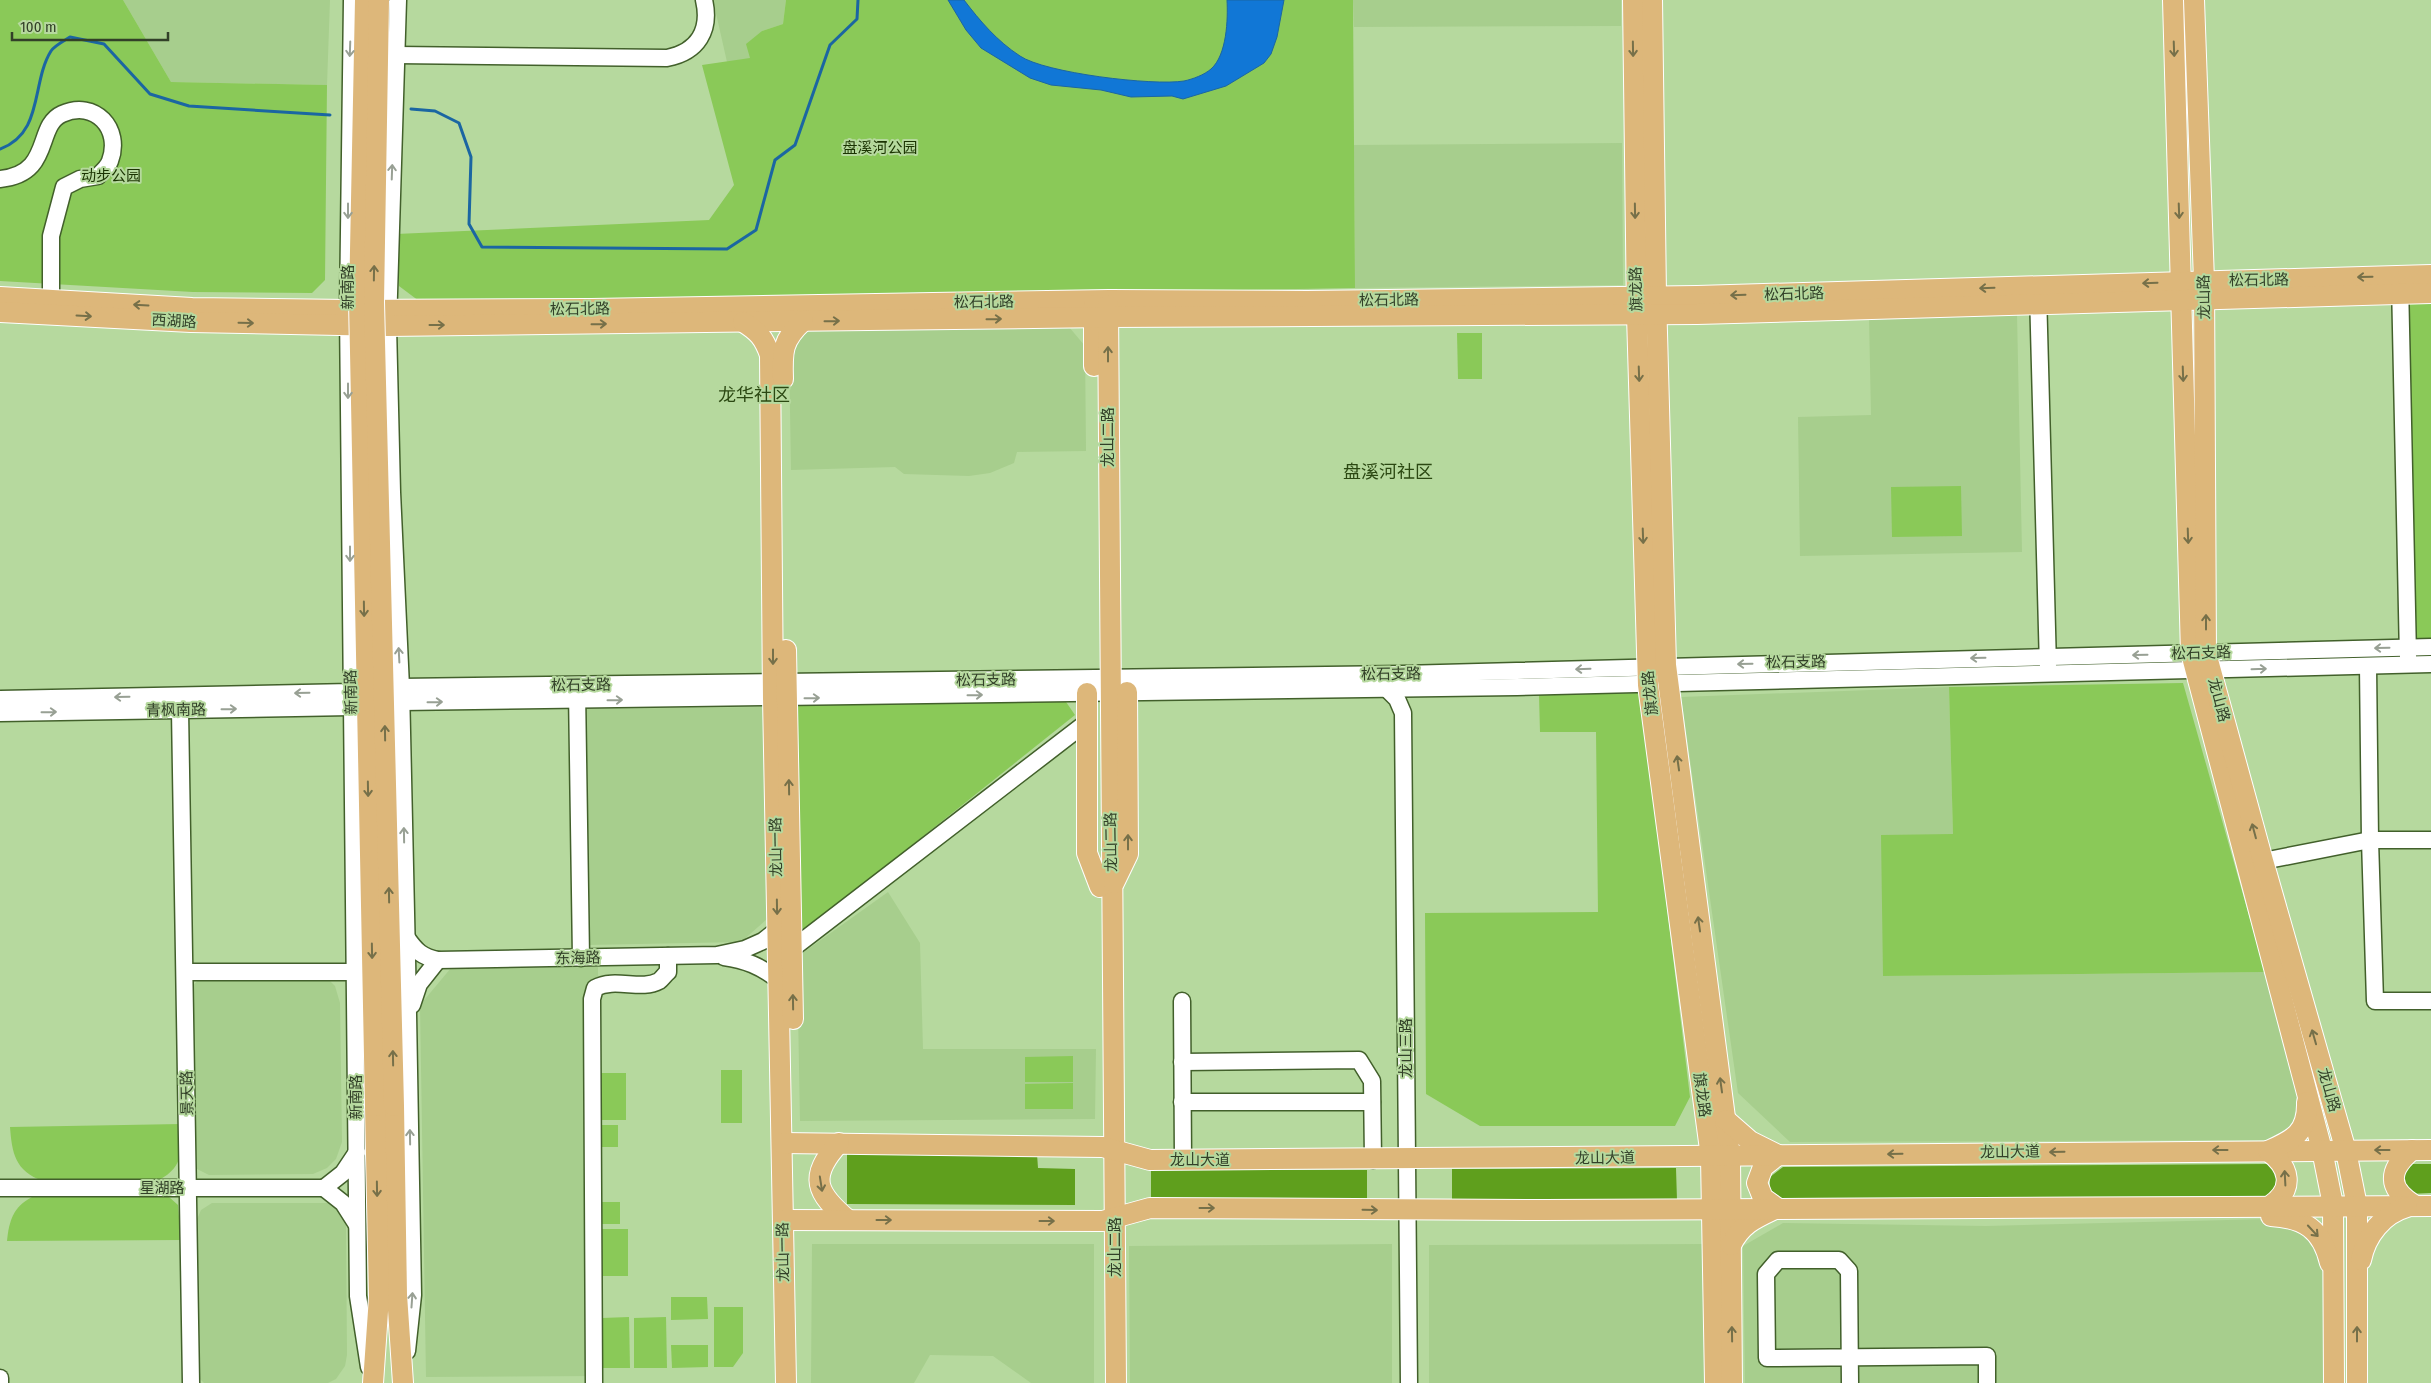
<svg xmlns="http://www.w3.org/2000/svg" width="2431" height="1383" font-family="'Fira Sans Condensed','Noto Sans SC',sans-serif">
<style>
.built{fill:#a7ce8d}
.green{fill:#8ac958}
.forest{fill:#5f9f1d}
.water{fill:#1177d6;stroke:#1b66a2}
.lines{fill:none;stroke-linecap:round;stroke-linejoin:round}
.stream{stroke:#1b66a2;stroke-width:3}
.minor-casing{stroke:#42602b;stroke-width:19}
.major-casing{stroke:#fff;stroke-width:22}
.minor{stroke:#fff;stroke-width:16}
.major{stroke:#ddb77a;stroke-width:20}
.major-bridge-casing{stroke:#fff;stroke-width:22;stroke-linecap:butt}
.major-bridge{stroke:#ddb77a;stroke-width:20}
.oneway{stroke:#98a094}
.oneway2{stroke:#767049}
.labels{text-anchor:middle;stroke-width:4;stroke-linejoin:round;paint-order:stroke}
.park-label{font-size:15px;fill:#1a3301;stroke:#b6d99e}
.street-label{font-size:15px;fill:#324028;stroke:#b6d99e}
.quarter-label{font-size:18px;fill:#2b4812;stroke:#b6d99e}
</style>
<rect width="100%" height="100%" fill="#b6d99e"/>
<g class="built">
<polygon points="123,0 330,0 327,85 171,82"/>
<polygon points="713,0 786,0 783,24 762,31 750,59 727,62"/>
<polygon points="1353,0 1621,0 1621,26 1354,27"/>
<polygon points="1622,143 1623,285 1355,288 1354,145"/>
<polygon points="2017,314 2022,552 1800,556 1798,417 1871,415 1869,317"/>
<polygon points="1069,327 1085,346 1086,451 1017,452 1014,463 990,473 969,476 904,474 895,467 791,470 789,351 808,328"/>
<polygon points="1949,687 1953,834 1883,976 2265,972 2303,1104 2295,1130 2270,1140 1790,1142 1738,1093 1681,697"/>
<polygon points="765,707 767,919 741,942 587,945 583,709"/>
<polygon points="888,892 920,943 923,1049 1096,1049 1095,1119 800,1121 797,957"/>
<polygon points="598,967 600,1376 426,1377 420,1005 451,968"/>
<polygon points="199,979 328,979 335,986 340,1003 342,1142 336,1159 327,1168 313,1174 209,1175 197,1169 194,1164 191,988"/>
<polygon points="212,1203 329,1203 339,1211 346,1225 347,1355 345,1366 336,1379 328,1383 204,1383 197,1376 195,1224 201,1210"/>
<polygon points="2270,1219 2300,1226 2325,1258 2327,1383 1745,1383 1743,1246 1783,1223 1986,1226"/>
<polygon points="812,1244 1094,1244 1094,1383 1031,1383 993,1356 930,1355 914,1383 811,1383"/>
<polygon points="1392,1244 1392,1383 1130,1383 1129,1246"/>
<polygon points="1705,1244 1705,1383 1429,1383 1429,1245"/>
</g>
<g class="green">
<polygon points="0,0 123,0 171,82 327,85 325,280 312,293 193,292 0,281"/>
<polygon points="786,0 1353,0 1355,288 423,304 399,286 396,234 709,220 734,185 702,65 750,58 746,44 762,31 783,24"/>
<polygon points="2406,296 2431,296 2431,643 2413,644"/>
<polygon points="1457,333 1482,333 1482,379 1458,379"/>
<polygon points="1961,486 1962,536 1892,537 1891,487"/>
<polygon points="2183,683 2265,972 1883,976 1881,835 1953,834 1949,687"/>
<polygon points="1641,693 1690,1097 1675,1126 1480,1126 1426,1094 1425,913 1598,912 1596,732 1540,732 1539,695"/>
<polygon points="1064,699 1075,715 797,937 793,702"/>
<polygon points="1073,1056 1073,1082 1025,1082 1025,1057"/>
<rect x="721" y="1070" width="21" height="53"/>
<rect x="599" y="1073" width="27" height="47"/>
<polygon points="1073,1083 1073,1109 1025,1109 1025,1084"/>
<path d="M 181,1124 C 181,1150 185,1166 159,1180 L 43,1181 C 15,1171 12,1153 10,1127 Z"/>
<rect x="600" y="1125" width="18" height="22"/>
<path d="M 162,1194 L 169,1197 L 178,1205 L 181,1240 L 7,1241 C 9,1221 13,1207 32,1197 Z"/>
<polygon points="601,1202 620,1202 620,1224 602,1224"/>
<rect x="601" y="1229" width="27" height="47"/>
<polygon points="671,1297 707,1297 708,1319 671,1320"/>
<polygon points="714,1307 743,1307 743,1353 733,1367 714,1367"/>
<polygon points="629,1317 630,1368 603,1368 602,1318"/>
<polygon points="666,1317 667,1368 634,1368 634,1318"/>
<polygon points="671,1345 708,1345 708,1367 672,1368"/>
</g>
<g class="forest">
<polygon points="847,1153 1037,1154 1038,1168 1075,1169 1075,1205 847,1204"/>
<polygon points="2269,1164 2279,1171 2279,1188 2269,1196 1782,1198 1770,1190 1770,1177 1783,1167"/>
<polygon points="2409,1164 2431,1164 2431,1193 2408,1194 2402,1174"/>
<polygon points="1676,1168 1677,1201 1452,1202 1452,1169"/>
<polygon points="1151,1170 1367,1170 1367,1200 1151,1199"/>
</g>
<path class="water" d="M 948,0 L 964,0 C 980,21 997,41 1020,56 C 1045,73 1153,86 1184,81 C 1193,79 1204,75 1211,69 C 1227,55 1228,19 1227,0 L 1284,0 L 1277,37 L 1271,54 L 1264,63 L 1226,86 L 1183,99 L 1172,96 L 1131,97 L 1101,90 L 1051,85 L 1030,78 L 981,48 L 966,30 Z"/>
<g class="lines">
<g class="stream">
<polyline points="411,109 435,111 459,123 471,157 469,224 482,247 727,249 756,230 775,160 795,145 830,45 857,19 858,0"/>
<path d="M 0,149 C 44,133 31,83 51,51 C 55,45 64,41 70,37 L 104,44 L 150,94 L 189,106 L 330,115"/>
</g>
<defs>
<g id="minor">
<polyline points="352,0 348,310 358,1296 369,1367"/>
<polyline points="398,0 388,326 392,492 401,687 407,958 413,1295 407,1351"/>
<path d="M 396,55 L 667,58 C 698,52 711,30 704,0"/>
<path d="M 0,179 C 53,174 35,126 62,114 C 95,99 122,129 110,161 C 108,167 102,172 98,176 L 80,179 L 64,187 L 51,236 L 51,312"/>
<polyline points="2400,282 2408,657"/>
<polyline points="2038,292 2048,667"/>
<polyline points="2368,666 2370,840 2375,1001 2431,1001"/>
<polyline points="1387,689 1397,699 1403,713 1409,1383"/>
<polyline points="577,690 581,958"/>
<polyline points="0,699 351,692 401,687 1402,674 2431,647"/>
<polyline points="180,710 191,1383"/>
<polyline points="0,713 351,707 401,702 1517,687 2431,664"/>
<polyline points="2263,861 2370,840 2431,840"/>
<path d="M 407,938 C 416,951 422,957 438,960 L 717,955 L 745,949 L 763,941 L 777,930"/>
<polyline points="792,949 1087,722"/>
<path d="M 724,957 C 745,960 761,966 778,980"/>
<polyline points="186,972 355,972"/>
<polyline points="1182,1001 1183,1160"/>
<polyline points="412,1005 419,984 438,960"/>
<polyline points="1182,1062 1359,1060 1372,1081 1373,1160"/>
<polyline points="1182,1102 1372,1102"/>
<polyline points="0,1188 324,1188"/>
<polyline points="324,1188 343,1203 357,1225"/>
<polyline points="324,1188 343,1173 357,1152"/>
<polyline points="0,1378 0,1383"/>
<path d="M 594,1383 L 592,999 L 595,988 C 615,977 641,991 659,981 C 662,979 665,974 668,972 L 668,956"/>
<polyline points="1850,1383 1849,1271 1839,1260 1778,1260 1766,1274 1767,1358 1987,1356 1987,1383"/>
</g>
<g id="major">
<polyline points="1633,0 1637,315 1648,685 1711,1157 1715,1383"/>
<polyline points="1652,0 1656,296 1666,665 1730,1156 1732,1383"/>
<polyline points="2173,0 2191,653 2322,1150 2333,1205 2334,1383"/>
<polyline points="2194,0 2204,281 2206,653 2263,861 2346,1151 2357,1206 2357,1383"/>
<polyline points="0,297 192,308 348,310 591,309 1109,300 1307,301 1697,296 2431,275"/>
<polyline points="1094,305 1094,366"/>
<polyline points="1108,305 1116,1383"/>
<polyline points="0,312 191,322 388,326 1108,317 1697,314 2431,293"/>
<path d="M 743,322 C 758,331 764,338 770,355 L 773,698 L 786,1383"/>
<path d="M 783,379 C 782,352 782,340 803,321"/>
<polyline points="786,650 793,1019"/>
<polyline points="1087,693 1087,853 1100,887"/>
<polyline points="1114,883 1128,854 1127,692"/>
<polyline points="394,1106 397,1295 403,1383"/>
<path d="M 1726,1120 L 1750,1141 L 1778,1155 L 1763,1167 L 1757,1183 L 1763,1198 L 1777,1208 C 1756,1218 1742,1223 1731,1245"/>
<path d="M 782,1143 L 1103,1147 L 1150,1160 C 1577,1159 2004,1152 2431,1150"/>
<path d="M 839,1143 C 808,1177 816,1193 848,1220"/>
<path d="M 2412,1150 C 2388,1170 2387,1188 2414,1205"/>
<path d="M 2270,1206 C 2295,1189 2290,1167 2268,1151 C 2293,1140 2308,1133 2307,1102"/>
<path d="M 2271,1216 C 2304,1218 2322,1229 2330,1263"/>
<polyline points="783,1220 1103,1221 1150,1208 1544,1210 2431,1206"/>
<path d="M 2361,1260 C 2366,1235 2383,1214 2407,1207"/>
<polyline points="373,1383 379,1297 375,1106"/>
</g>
</defs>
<use href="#minor" class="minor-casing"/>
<use href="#major" class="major-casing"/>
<use href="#minor" class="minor"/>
<use href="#major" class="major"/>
<defs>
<g id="major-bridge">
<polyline points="365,0 359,301 375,1106"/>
<polyline points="379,0 374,302 394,1106"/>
</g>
</defs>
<use href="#major-bridge" class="major-bridge-casing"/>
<use href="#major-bridge" class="major-bridge"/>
</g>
<defs><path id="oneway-shaft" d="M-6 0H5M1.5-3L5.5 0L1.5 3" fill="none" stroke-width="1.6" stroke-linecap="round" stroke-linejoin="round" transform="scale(1.25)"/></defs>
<g class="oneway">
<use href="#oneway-shaft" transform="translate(350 49) rotate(92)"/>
<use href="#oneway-shaft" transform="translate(392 172) rotate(-88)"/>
<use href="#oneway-shaft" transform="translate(348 211) rotate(90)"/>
<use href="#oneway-shaft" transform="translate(348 391) rotate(90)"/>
<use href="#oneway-shaft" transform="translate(350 554) rotate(90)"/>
<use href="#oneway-shaft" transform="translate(2382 648) rotate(179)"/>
<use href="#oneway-shaft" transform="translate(399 655) rotate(-93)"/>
<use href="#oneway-shaft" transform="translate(2140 655) rotate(179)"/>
<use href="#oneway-shaft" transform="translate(1978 658) rotate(179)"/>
<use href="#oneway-shaft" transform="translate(1745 664) rotate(179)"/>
<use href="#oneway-shaft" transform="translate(1583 669) rotate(178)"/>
<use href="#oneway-shaft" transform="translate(2259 669) rotate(-2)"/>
<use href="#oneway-shaft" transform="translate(302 693) rotate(179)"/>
<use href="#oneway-shaft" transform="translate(975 695) rotate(-1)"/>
<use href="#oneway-shaft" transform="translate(122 697) rotate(179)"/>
<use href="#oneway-shaft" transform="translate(812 698) rotate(-1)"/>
<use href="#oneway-shaft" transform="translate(615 700) rotate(-1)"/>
<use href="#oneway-shaft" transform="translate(435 702) rotate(-1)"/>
<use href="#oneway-shaft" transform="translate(229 709) rotate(-1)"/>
<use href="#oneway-shaft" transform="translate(49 712) rotate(-1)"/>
<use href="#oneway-shaft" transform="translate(404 835) rotate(-91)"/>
<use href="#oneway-shaft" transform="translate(410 1137) rotate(-91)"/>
<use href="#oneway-shaft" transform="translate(412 1300) rotate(-86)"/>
</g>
<g class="oneway2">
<use href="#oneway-shaft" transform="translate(1633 49) rotate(89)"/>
<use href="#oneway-shaft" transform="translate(2174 49) rotate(88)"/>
<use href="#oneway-shaft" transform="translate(1635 211) rotate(89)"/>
<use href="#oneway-shaft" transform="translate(2179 211) rotate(88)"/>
<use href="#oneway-shaft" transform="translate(374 273) rotate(-89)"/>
<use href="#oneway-shaft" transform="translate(2365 277) rotate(179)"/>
<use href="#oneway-shaft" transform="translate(2150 283) rotate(178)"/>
<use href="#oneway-shaft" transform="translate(1987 288) rotate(178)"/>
<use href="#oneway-shaft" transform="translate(1738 295) rotate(178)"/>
<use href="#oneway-shaft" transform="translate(141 305) rotate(-177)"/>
<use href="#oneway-shaft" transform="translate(84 316) rotate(3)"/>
<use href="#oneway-shaft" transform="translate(994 319) rotate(-1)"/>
<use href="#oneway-shaft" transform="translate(832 321) rotate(-1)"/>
<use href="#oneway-shaft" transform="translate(246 323) rotate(1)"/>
<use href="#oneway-shaft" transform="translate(599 324) rotate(-1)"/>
<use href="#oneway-shaft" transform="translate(437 325)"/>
<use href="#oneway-shaft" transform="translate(1108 354) rotate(-90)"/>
<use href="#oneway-shaft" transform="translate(1639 374) rotate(88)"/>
<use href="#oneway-shaft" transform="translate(2183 374) rotate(88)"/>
<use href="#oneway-shaft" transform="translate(1643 536) rotate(88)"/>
<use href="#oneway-shaft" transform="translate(2188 536) rotate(88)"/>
<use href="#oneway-shaft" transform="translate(364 609) rotate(89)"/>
<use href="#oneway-shaft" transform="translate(2206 622) rotate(-90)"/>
<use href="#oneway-shaft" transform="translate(773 657) rotate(90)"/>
<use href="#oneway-shaft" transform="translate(385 733) rotate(-91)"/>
<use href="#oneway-shaft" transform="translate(1678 763) rotate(-98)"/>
<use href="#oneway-shaft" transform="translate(789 787) rotate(-91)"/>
<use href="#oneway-shaft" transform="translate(368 789) rotate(89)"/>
<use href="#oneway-shaft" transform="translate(2254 831) rotate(-105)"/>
<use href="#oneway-shaft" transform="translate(1128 842) rotate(-90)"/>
<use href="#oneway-shaft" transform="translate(389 895) rotate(-91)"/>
<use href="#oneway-shaft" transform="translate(777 907) rotate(89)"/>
<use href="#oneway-shaft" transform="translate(1699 924) rotate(-98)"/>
<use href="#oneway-shaft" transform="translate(372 951) rotate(89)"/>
<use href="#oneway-shaft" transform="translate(793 1002) rotate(-91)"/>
<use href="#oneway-shaft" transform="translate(2314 1037) rotate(-106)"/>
<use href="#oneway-shaft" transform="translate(393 1058) rotate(-91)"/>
<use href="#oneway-shaft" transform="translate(1721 1085) rotate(-98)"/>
<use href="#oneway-shaft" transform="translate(2220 1150) rotate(-180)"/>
<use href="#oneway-shaft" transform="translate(2382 1150) rotate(180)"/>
<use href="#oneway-shaft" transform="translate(2057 1152) rotate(179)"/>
<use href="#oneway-shaft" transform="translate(1895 1154) rotate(179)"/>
<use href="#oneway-shaft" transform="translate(2285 1178) rotate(-93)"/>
<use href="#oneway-shaft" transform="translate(821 1184) rotate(81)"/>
<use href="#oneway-shaft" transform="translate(377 1189) rotate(89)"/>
<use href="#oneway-shaft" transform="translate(1207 1208)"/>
<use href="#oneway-shaft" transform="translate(1370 1210) rotate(1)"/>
<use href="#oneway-shaft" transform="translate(884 1220)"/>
<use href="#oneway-shaft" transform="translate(1047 1221)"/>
<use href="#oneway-shaft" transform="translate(2313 1231) rotate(47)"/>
<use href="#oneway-shaft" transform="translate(1732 1334) rotate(-91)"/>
<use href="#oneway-shaft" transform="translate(2357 1334) rotate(-90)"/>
</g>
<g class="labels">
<g class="park-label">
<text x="880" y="153">盘溪河公园</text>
<text x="111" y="181">动步公园</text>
</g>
<g class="street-label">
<text transform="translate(2259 280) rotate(-1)" y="5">松石北路</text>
<text transform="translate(348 287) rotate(-90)" y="5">新南路</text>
<text transform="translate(1636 289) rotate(-91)" y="5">旗龙路</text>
<text transform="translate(1794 294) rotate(-2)" y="5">松石北路</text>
<text transform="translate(2204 297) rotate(-91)" y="5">龙山路</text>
<text transform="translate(1389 300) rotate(-1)" y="5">松石北路</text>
<text transform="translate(984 302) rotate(-1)" y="5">松石北路</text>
<text transform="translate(580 309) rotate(-1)" y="5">松石北路</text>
<text transform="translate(174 321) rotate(3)" y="5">西湖路</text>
<text transform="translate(1108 437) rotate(-90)" y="5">龙山二路</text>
<text transform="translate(2201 653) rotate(-2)" y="5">松石支路</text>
<text transform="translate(1796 662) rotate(-1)" y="5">松石支路</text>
<text transform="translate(1391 674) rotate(-1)" y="5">松石支路</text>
<text transform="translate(986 680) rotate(-1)" y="5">松石支路</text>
<text transform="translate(581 685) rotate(-1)" y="5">松石支路</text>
<text transform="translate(351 692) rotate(-91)" y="5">新南路</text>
<text transform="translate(1650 693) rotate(-96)" y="5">旗龙路</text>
<text transform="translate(2219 700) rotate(75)" y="5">龙山路</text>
<text transform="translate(176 710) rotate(-1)" y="5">青枫南路</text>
<text transform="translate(1111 842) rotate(-91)" y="5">龙山二路</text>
<text transform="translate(776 847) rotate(-91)" y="5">龙山一路</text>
<text transform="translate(578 958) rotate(-1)" y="5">东海路</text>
<text transform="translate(1406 1048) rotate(-90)" y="5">龙山三路</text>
<text transform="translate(2329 1090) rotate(74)" y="5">龙山路</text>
<text transform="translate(187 1093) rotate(-91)" y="5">景天路</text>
<text transform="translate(1702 1095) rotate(82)" y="5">旗龙路</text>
<text transform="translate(356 1097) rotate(-90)" y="5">新南路</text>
<text transform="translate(2010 1152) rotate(-1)" y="5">龙山大道</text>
<text transform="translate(1605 1158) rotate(-1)" y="5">龙山大道</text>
<text x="1200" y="1165">龙山大道</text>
<text x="162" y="1193">星湖路</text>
<text transform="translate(1115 1247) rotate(-90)" y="5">龙山二路</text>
<text transform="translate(783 1252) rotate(-91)" y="5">龙山一路</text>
</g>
<g class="quarter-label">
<text x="754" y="401">龙华社区</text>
<text x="1388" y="478">盘溪河社区</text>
</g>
</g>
<path d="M12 32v8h156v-8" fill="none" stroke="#324028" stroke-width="2.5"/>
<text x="20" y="32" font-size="15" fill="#324028" stroke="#b6d99e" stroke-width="4" paint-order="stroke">100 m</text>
</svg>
